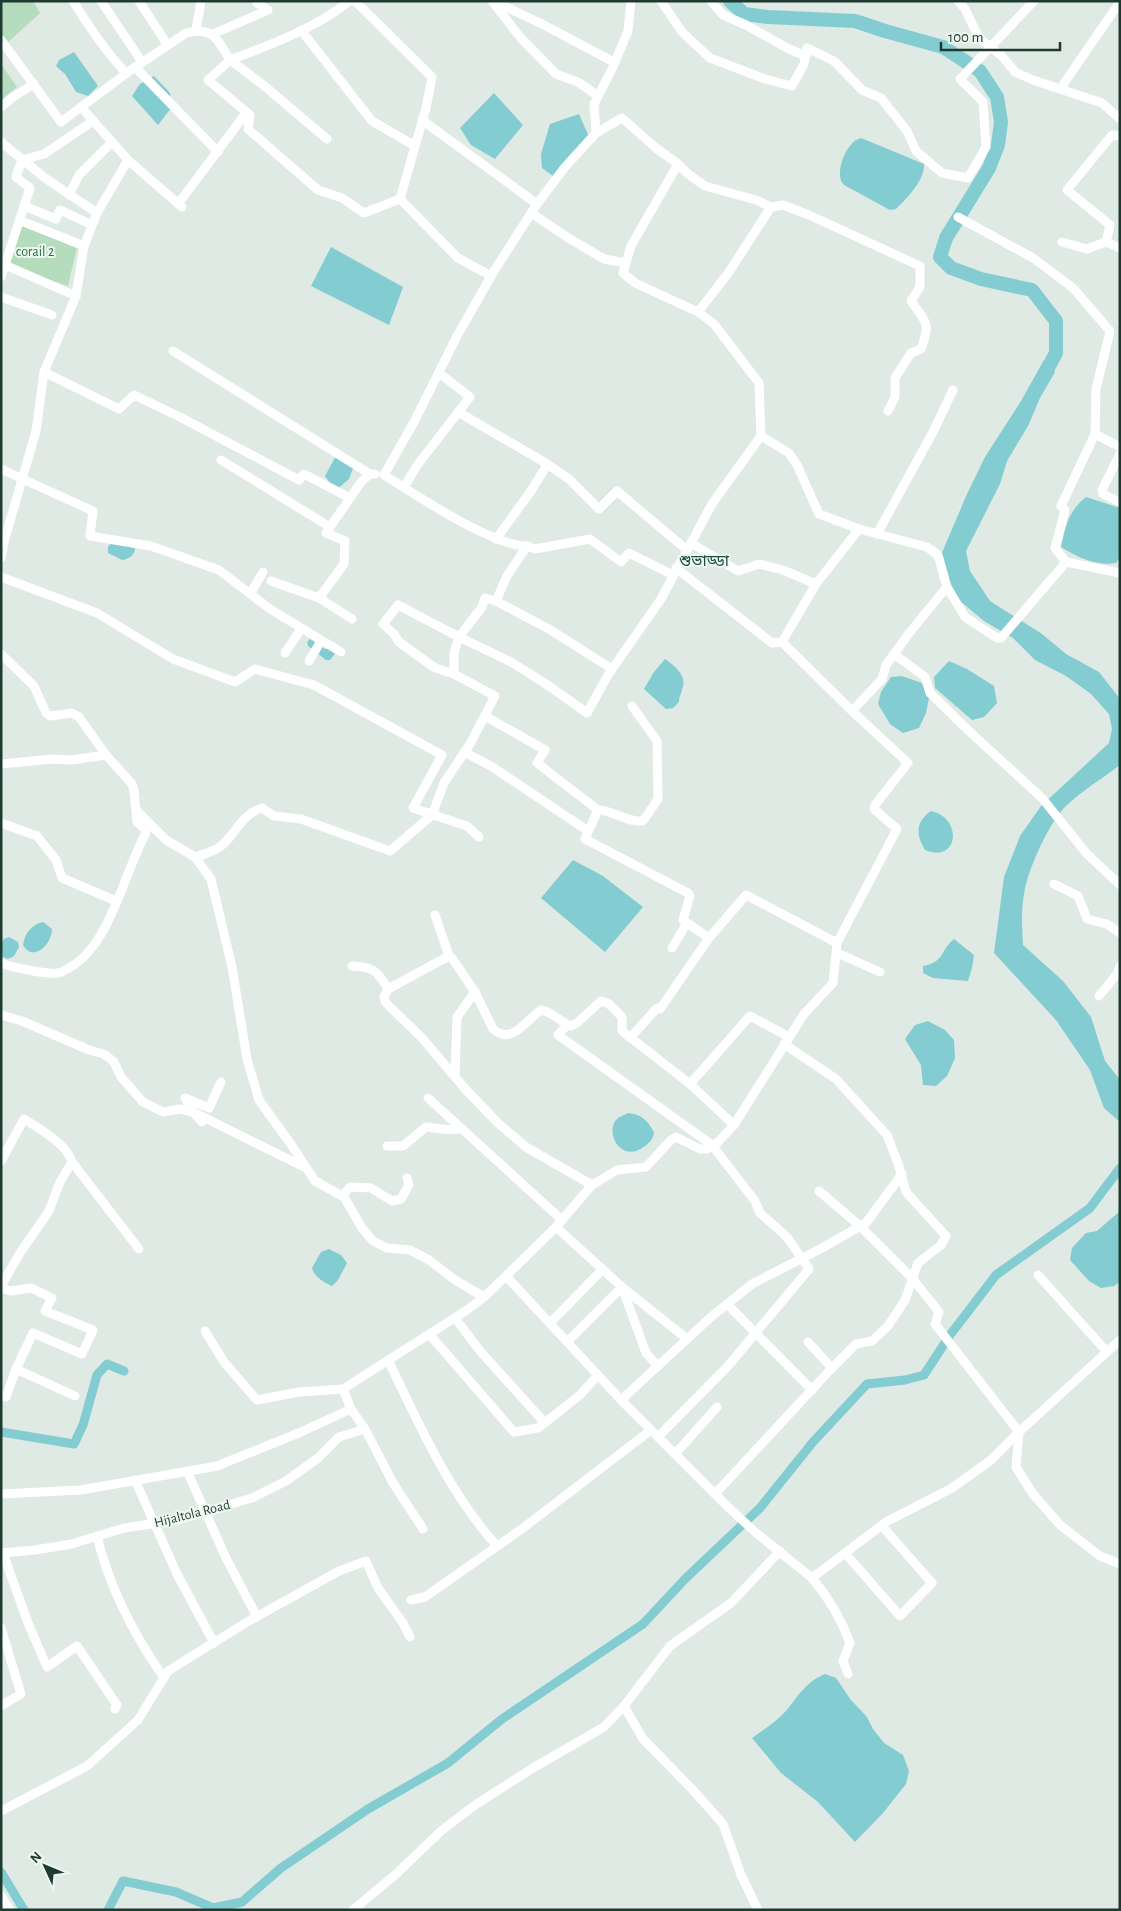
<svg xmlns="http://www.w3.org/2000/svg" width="1121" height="1911" font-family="'Alegreya Sans','Noto Sans Bengali',sans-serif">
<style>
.green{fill:#b5dcbd}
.water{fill:#83ccd1}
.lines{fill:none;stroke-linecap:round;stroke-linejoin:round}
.canal{stroke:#83ccd1;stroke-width:9}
.river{stroke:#83ccd1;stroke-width:14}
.minor{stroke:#fff;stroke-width:9}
.labels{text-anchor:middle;stroke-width:4;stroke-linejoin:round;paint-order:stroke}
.park-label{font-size:14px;fill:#28713f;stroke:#eef7f2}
.street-label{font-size:14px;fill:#1f3a30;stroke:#eef7f2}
.quarter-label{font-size:16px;fill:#1b4c3c;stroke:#eef7f2}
</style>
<rect width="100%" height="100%" fill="#deeae3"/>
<g class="green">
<polygon points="1,1 33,1 40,13 5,45 1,39"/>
<polygon points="1,64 17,87 1,100"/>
<polygon points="19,220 78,243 68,286 5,265"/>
</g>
<g class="water">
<polygon points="74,52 98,86 88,96 76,92 65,74 56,66 59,60"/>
<polygon points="154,76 170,93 171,108 158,125 132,96 140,84"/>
<polygon points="494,93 523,125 495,159 471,145 460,128"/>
<polygon points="579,114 589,137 553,176 542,168 541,154 550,124"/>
<path d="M 861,138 L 924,164 C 925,180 907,198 896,209 L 890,210 L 844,185 C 833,175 846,141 861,138 Z"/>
<polygon points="331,247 403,287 389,325 311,286"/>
<path d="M 1044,360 L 1055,372 L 1040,398 L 1028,426 L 1007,461 L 1000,484 L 966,551 L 970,571 L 990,601 L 1042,634 L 1066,654 L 1099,672 L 1120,699 L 1120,765 C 1103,778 1083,790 1067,805 C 1050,820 1027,871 1024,894 C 1021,911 1022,928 1023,945 L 1063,981 L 1091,1017 L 1105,1061 L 1120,1080 L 1120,1122 L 1104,1108 L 1090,1070 L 1056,1020 L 994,953 L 1004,877 L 1020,836 L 1041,806 L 1109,743 L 1112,729 L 1109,714 L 1091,694 L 1066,676 L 1035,660 L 1013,638 L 984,621 L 959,600 L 947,581 L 941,555 L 967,494 L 985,457 L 1021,401 Z"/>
<polygon points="338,452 356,461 349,479 335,491 325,476"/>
<path d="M 1086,497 L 1120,508 L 1120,557 L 1116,563 C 1095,566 1079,558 1061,547 C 1066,525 1068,512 1086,497 Z"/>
<path d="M 111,543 L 135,548 C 135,555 129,559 122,560 L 108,553 L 108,547 Z"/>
<polygon points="310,639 325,649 327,649 328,645 337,651 330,660 326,660 308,646 307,642"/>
<path d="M 665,659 C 675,666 688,676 682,690 C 681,695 679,696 679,702 L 673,708 L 666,709 L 644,689 L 654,672 Z"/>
<polygon points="949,661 967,669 994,686 997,703 984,717 972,720 935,688 934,677"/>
<polygon points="902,676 922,683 930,693 926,713 919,728 903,733 890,724 878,704 881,692 891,677"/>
<path d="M 931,811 C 963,818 959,864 925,850 C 916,835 915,822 931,811 Z"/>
<polygon points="573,860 603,876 643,907 605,952 541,898"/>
<path d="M 43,922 L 52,929 C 52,944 33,963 23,945 C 25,933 31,925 43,922 Z"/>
<polygon points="9,937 18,942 19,947 14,956 8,959 1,956 1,944 4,939"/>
<path d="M 954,939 L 974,955 L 972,968 L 968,981 L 933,978 L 923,973 L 923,966 C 945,962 940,950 954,939 Z"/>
<polygon points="928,1021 945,1030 954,1040 955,1058 947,1076 936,1086 923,1085 921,1065 905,1039 915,1025"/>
<path d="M 628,1113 C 641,1114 649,1121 654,1133 C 653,1139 650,1142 645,1146 C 621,1165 604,1132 617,1119 C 620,1116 625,1115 628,1113 Z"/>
<polygon points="1120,1211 1120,1282 1114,1286 1101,1288 1089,1281 1070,1260 1072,1248 1086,1233 1097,1231"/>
<path d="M 329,1249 L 341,1255 L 347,1263 L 338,1280 L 332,1286 C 324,1283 314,1276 312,1268 L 321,1252 Z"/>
<path d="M 825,1674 L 836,1678 L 851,1700 L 867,1717 L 873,1729 L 884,1743 L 903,1755 L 909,1771 L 906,1784 L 883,1813 L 855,1842 L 818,1802 L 781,1773 L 752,1738 C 763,1730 776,1722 786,1711 C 798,1696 806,1682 825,1674 Z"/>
</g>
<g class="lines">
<g class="canal">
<polyline points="1,1432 74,1444 83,1425 97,1375 107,1364 124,1371"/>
<polyline points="1,1872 24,1910"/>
<polyline points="108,1910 123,1881 176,1892 213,1908 242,1902 281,1868 368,1809 448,1763 502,1719 643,1624 686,1578 760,1508 813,1442 867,1384 905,1380 924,1375 950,1335 996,1275 1090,1208 1120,1168"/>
</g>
<polyline class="river" points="730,1 744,14 768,17 855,21 885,31 943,47 980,71 997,97 1001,122 998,145 989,168 946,238 940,257 951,268 981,279 1032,290 1056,321 1056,353 1041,381"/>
<g class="minor">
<path d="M 73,1 C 89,27 105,51 126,73"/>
<polyline points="101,1 142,62"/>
<polyline points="139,1 167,44"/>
<polyline points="355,1 432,77 426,108 400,199 458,258 491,276"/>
<polyline points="492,1 520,37 556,74 578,82 598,96"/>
<polyline points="493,1 540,23 614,62"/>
<path d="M 631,1 L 628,31 L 612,69 L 594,104 L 596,133 L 565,167 L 537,204 L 494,271 L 457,336 L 414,422 L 384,475 C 416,495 492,546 527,546 L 507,576 L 496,601 L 485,598 L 482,607 L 459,637 L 511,662 L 546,684 L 587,713 L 608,675 L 661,599 L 712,504 L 761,436"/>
<polyline points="661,1 682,32 710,58 765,79 792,86 804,64 807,48 834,61 862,90 881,98 907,131 916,151 942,173 968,178 986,147 983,102 960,79 1034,1"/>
<polyline points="711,1 723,15 746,25 789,49 806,56"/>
<polyline points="958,1 965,9 979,38 1002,56 1015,72 1033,80 1102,103 1120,119"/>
<polyline points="196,30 201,1"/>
<polyline points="301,30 372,121 415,146"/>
<polyline points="213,34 268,10 257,3 258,1"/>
<path d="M 1,40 L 61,122 L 131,70 L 186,33 C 213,26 217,39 230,60 C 268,46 318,27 349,1"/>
<polyline points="135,67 218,152"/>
<polyline points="1060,89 1120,2"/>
<polyline points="1,107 13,97 34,84"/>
<polyline points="81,107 128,160 182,207"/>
<polyline points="422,120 537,204"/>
<polyline points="596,133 622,118 656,148 678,164 631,246 623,273 635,283 698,312 714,324 759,383 761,436 789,453 797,465 819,514 859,529 927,547 938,555 947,587 965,617 997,638 1001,638 1066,562"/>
<polyline points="1120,136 1112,135 1067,190 1110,225 1106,242 1120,248"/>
<polyline points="327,139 262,84 230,60 208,80 250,115 248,129 318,190 342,198 364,213 400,199"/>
<polyline points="1,142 45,178 97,213 128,160"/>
<path d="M 678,164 L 688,174 L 705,186 L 756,200 L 771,207 L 783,205 L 809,215 L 920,266 L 920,287 L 911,301 C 926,322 931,323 921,349 L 911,353 L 895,378 L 895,397 L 888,411"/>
<polyline points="69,195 79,175 112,142"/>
<polyline points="178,204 246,113"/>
<polyline points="24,206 56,219 60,210 92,225"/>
<polyline points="531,213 570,239 604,259 626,263"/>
<polyline points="958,217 1033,258 1073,288 1110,331 1096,389 1095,434 1061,506 1065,510 1055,548 1066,562 1120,573"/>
<polyline points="19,220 84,246 97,213"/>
<polyline points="1062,242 1087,249 1106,242"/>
<polyline points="5,265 76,296 84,246"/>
<polyline points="1,277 30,188 16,177 22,160 44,154 93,121"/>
<polyline points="1,297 52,315"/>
<polyline points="698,312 729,272 771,207"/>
<polyline points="173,351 370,474"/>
<polyline points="44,372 119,409 134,395 180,417 299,480 304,474 350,498"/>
<polyline points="458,412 544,462 569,479 599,509 617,491 687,550"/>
<polyline points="1095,434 1120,447"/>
<polyline points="1120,454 1102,490 1103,494 1120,502"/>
<polyline points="221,460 330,527"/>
<polyline points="1,469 93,511 90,536 151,546 219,570 270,609 341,652"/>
<polyline points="404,487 418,464 470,397 439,373"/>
<polyline points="859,529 816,584 782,642 852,711 908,763 875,805 874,809 897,829 837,943 833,983 804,1014 734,1125 718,1142 707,1149 700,1149 676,1137 671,1140 646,1167 617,1170 592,1185 556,1227 506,1276 621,1400 728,1507 755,1532 812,1578 886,1522 952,1488 991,1460 1019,1432 1120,1340"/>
<polyline points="877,534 933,432 953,390"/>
<polyline points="496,539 531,491 547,465"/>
<polyline points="691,543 738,571 759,564 783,570 816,584"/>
<polyline points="527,546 535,549 590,539 621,562 629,553 673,575"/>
<polyline points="1,558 4,542 36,431 44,372 76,296"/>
<polyline points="676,568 772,643 782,642"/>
<polyline points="1,577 97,613 173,659 235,682 255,669 314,685 442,755 413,808 467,826 479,837"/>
<polyline points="271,581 319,598 352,619"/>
<polyline points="250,594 263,572"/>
<polyline points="319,598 344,564 345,541 326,533 361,482 370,474 375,474"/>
<polyline points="496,601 549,629 612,669"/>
<polyline points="285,653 301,629"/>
<path d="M 1,654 L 34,686 L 46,713 L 50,716 L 72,713 L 79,717 L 106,755 L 132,784 L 134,791 L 137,822 L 145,829 L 146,833 C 124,872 111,945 69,968 C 66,969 62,973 58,973 C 49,975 10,967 1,963"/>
<polyline points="894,654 925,677 930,693 970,732 1042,798 1087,854 1120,885"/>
<polyline points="309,661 321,641"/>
<polyline points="852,711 882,679 886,665 910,632 947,587"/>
<polyline points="485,716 545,750 537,763 598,810 585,839 688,893 690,896 683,920 709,938"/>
<polyline points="464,752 491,766 588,831"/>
<polyline points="1,764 53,759 71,760 106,755"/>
<path d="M 598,810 C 613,810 627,823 643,821 L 658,799 L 657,741 L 632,706"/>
<polyline points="137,811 166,840 195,857 211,879 232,967 247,1059 259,1100 290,1143 315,1181 344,1197"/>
<polyline points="1,823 37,836 56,860 62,878 116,901"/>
<path d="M 195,857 C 202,855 211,852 218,848 C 234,839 240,814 262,808 L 274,816 L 301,819 L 390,851 L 432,815 L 444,783 L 470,744 L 495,696 L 454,674 L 454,653 L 459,637 L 398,605 L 383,624 L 394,634 L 399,642 L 435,668 L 454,674"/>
<polyline points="1054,884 1078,896 1087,919 1107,924 1120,933"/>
<path d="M 435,915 L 449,956 L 452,958 L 475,992 L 493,1029 C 512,1046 526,1020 541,1010 C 553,1012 560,1022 571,1026 L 577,1023 L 601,1001 L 609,1004 L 622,1017 L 622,1031 L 690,1084 L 734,1125"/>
<polyline points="672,948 687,923"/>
<polyline points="837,953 880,972"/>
<path d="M 352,966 C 373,967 377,970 388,989 L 384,997 L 386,1003 L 422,1038 L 467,1091 L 499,1124 L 526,1147 L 592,1185"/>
<polyline points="388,989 449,956"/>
<polyline points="1099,996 1117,974 1120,966"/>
<polyline points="1,1015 22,1021 89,1050 104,1054 114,1062 121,1077 143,1102 163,1112 180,1109 193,1112 202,1122"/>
<polyline points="567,1025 558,1035 712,1145 755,1201 760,1213 787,1237 809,1269 728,1366 658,1437"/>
<polyline points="630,1038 657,1008 660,1009 709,938 746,895 837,943"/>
<polyline points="784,1044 836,1079 887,1135 899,1166 906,1192 946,1236 941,1245 918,1263 905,1300 888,1326 872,1341 856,1344 832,1368"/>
<polyline points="455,1077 457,1017 475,992"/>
<polyline points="221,1082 209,1108 185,1098 193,1112 306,1168"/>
<polyline points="690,1084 750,1016 789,1037"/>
<polyline points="428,1098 562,1220"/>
<path d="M 387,1146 L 403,1146 L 426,1127 C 438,1128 450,1132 461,1128"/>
<path d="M 1,1161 L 24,1119 C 40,1129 67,1144 72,1162 L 60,1182 L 49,1211 L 20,1253 L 1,1286"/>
<polyline points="72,1162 139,1249"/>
<polyline points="407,1178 409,1185 401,1199 392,1201 371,1188 350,1187 344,1194 344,1197 362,1228 373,1241 387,1248 410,1250 429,1260 455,1280 484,1297"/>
<polyline points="819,1191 860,1226 912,1278 939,1312 935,1324 1019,1432 1016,1467 1033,1494 1060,1525 1100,1556 1120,1564"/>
<polyline points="556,1227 622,1287 646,1353 658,1366"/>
<polyline points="1038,1275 1107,1352"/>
<polyline points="1,1288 11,1291 31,1288 52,1298 45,1311 93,1330 82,1354 33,1333 16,1369 6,1397 1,1395"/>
<polyline points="727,1304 812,1390"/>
<polyline points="455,1318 480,1351 545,1423"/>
<polyline points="550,1323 602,1270"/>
<polyline points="205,1331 224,1362 257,1400 299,1392 343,1389"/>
<polyline points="430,1335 514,1432 538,1428 580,1395 598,1375"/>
<polyline points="567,1342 622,1287 687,1339"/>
<path d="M 388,1360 C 419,1424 449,1493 497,1546"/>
<polyline points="16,1369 75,1396"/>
<polyline points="621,1400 711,1317 752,1284 822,1248 866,1223 902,1174"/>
<polyline points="675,1454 717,1407"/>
<polyline points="187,1471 226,1558 257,1617"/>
<polyline points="135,1480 177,1574 214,1643"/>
<polyline points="1,1494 81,1490 217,1466 301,1432 351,1409"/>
<polyline points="715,1494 832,1368 808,1342"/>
<polyline points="423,1529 393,1483 365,1429 351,1409 343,1389 467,1310 484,1297 506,1276"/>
<path d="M 97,1536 C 109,1587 134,1635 164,1678"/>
<polyline points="1,1553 35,1550 72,1544 124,1528 178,1520 252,1498 286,1481 318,1458 339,1437 365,1429"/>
<polyline points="3,1553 28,1623 47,1667 77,1646 117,1705 115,1709"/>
<polyline points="845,1553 900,1616 932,1583 882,1526"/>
<path d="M 812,1578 C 829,1598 841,1618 850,1643 L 843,1661 L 848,1674"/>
<polyline points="411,1600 425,1597 523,1528 651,1430"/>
<polyline points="1,1628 21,1694 1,1706"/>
<polyline points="624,1706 643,1739 692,1789 723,1824 741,1875 758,1910"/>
<polyline points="1,1811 87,1766 138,1720 168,1671 247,1622 339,1571 366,1561 378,1588 403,1623 410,1637"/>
<polyline points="1,1896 10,1910"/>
<polyline points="353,1910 395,1875 441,1831 475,1805 533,1768 604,1727 624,1706 670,1646 731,1603 780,1551"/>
</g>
</g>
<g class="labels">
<g class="park-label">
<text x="35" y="256">corail 2</text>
</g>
<g class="street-label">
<text transform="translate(192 1513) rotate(-14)" y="5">Hijaltola Road</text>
</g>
<g class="quarter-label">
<text x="704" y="566">শুভাড্ডা</text>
</g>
</g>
<rect width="1121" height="1911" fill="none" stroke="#1f3a30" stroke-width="5"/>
<g transform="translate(45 1866) rotate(314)" stroke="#eef7f2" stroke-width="4" paint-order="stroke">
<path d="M0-4L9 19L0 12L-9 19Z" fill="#1f3a30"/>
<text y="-8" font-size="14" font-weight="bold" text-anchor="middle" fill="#1f3a30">N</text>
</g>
<path d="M941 42v8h119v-8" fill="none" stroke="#1f3a30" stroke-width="2.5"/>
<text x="948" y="42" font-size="15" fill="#1f3a30" stroke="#eef7f2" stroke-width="4" paint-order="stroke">100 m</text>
</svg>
